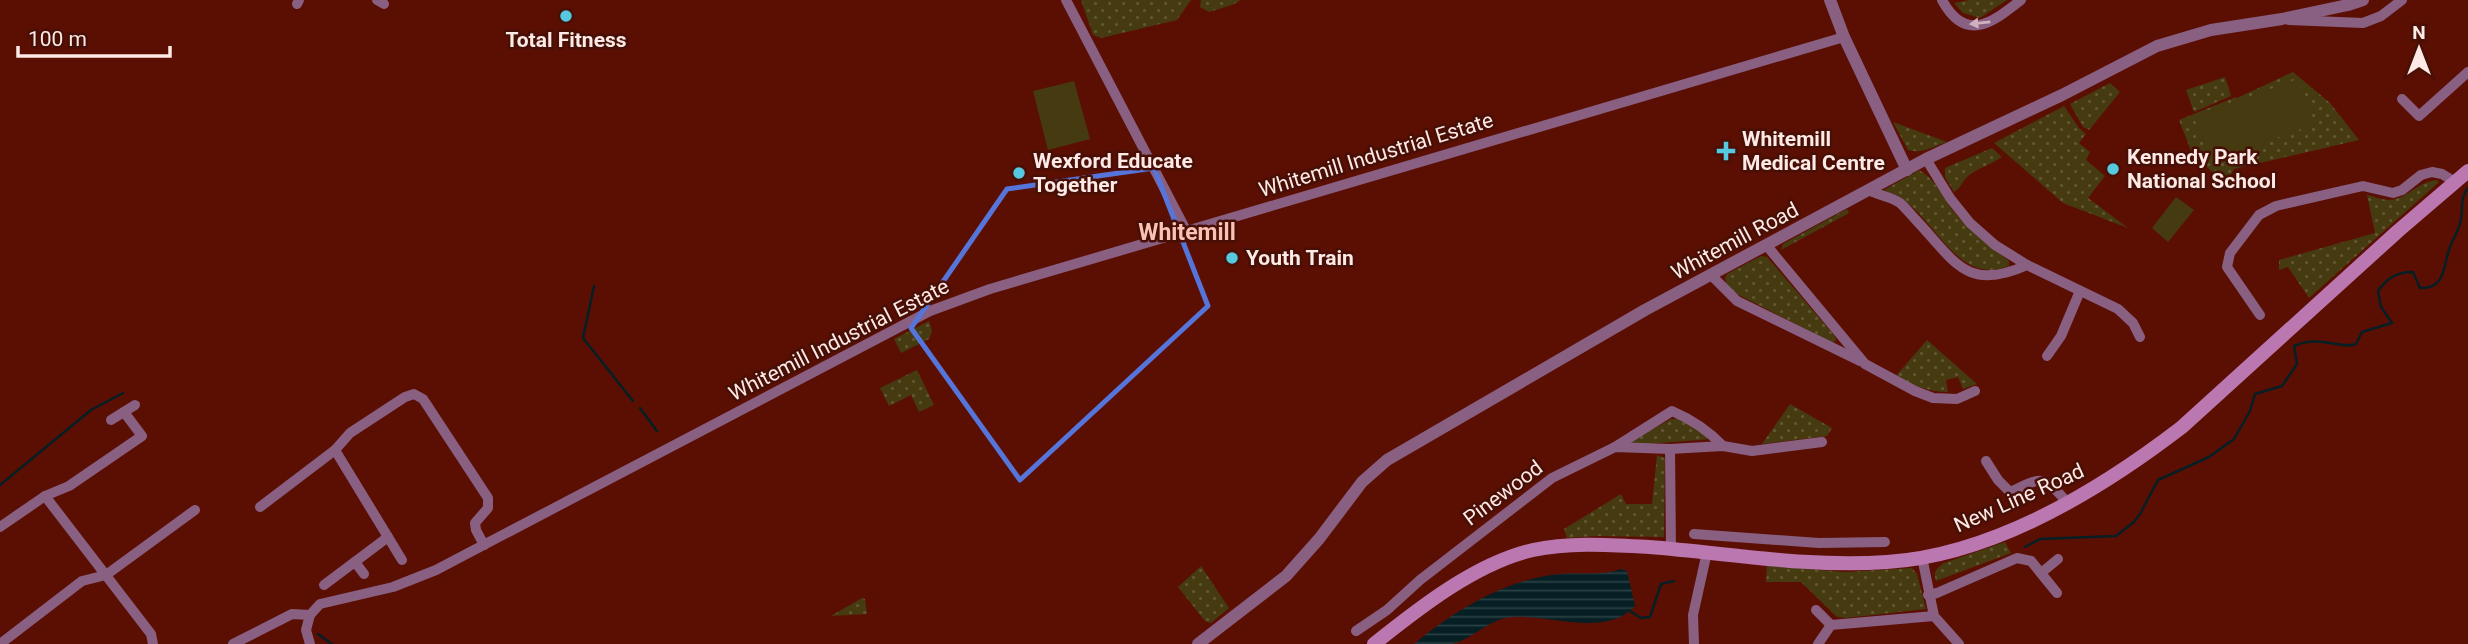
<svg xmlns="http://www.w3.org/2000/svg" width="2468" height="644" font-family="Roboto,sans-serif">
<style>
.grass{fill:url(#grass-dots)}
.park{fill:#463a10}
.water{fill:url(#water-rules)}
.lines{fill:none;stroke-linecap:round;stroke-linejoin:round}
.stream{stroke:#051f24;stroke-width:2.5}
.minor{stroke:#895f82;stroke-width:10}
.tertiary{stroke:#895f82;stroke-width:12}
.secondary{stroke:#bb77b0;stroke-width:14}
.oneway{fill:#cfb2bd}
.marked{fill:none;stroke:#5575db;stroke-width:5;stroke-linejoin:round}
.poi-dot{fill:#56c9e0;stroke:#470f05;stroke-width:2.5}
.labels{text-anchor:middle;stroke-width:5;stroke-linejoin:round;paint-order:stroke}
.poi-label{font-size:21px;font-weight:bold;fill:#fde9e5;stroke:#470f05;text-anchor:start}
.street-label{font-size:21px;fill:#fde9e5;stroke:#470f05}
.neighbourhood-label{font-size:23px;font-weight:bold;fill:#f9c2b5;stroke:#470f05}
</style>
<defs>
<pattern id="grass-dots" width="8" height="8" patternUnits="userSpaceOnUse" patternTransform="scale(1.75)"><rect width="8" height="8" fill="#463a10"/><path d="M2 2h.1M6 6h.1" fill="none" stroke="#625633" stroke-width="1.8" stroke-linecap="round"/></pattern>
<pattern id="water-rules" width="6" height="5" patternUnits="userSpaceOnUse" patternTransform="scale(1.75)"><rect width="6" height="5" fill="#051f24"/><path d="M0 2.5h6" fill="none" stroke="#2a4044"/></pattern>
</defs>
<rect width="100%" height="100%" fill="#5b0f03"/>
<g class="grass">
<polygon points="1081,0 1191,0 1177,20 1101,38 1093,35"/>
<polygon points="1201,0 1241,0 1232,5 1209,12 1200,7"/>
<polygon points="1970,0 2007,0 1980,18 1963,13 1954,3"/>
<polygon points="2293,72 2330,103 2359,140 2234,169 2225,184 2192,153 2179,120 2236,97 2237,98"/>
<polygon points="2225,77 2231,96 2194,112 2186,90"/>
<polygon points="2110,83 2120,92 2089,130 2083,127 2070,104"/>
<polygon points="2064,106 2079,128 2086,134 2079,143 2090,152 2086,160 2105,176 2088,198 2128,228 2063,203 1994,143"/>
<path d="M 1893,122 L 1947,142 C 1933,147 1922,154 1908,150 Z"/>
<path d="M 1992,148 L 2002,157 C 1990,165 1975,169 1966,178 C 1962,183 1960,188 1954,192 L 1945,177 L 1945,168 Z"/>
<path d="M 1919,170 C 1937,180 1942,197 1955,213 C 1970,231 1990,246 2009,261 L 2009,266 C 1960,286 1937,224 1904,200 C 1899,195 1890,193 1884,190 Z"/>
<path d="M 2436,180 L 2439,182 L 2309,298 L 2288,267 L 2279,270 L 2279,260 L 2375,233 L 2367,195 C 2374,196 2381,200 2389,200 C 2407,199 2416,183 2436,180 Z"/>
<polygon points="1847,209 1849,213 1781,250 1783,244"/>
<polygon points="1761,256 1767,257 1835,336 1836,340 1833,343 1735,293 1727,285 1725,278 1727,274"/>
<polygon points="929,321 932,331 929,339 901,353 894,339"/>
<path d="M 1927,340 L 1977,384 L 1963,389 L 1958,377 L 1946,380 L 1948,392 C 1928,392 1912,385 1895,377 Z"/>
<polygon points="917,370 934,405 919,412 911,395 889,406 880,388"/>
<polygon points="1790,404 1832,428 1827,436 1762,444"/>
<polygon points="1671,419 1681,419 1712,439 1634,445 1631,441"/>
<polygon points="1657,455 1665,458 1664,537 1596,536 1567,538 1564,529 1621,494 1626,504 1652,504"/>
<path d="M 2005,542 L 2011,553 L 1936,581 C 1933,571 1936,569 1944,563 Z"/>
<polygon points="1767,565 1845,572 1912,568 1917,574 1926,609 1846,618 1837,617 1801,582 1766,582"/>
<polygon points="1201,566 1229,608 1211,623 1205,621 1178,587"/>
<polygon points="862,598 865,599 867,614 831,616"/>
</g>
<g class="park">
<polygon points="2298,79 2315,124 2211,162 2194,117"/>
<polygon points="1074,81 1090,139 1048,150 1033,91"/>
<polygon points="2176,197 2194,210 2168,242 2152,228"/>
</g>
<path class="water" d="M 1621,569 L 1627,571 L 1635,606 C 1603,640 1546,611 1505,618 C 1487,622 1470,640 1452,644 C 1441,644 1426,644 1414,644 C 1453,612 1501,582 1552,575 C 1575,571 1599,577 1621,569 Z"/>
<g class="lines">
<g class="stream">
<polyline points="594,286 583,338 633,401"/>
<polyline points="640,408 657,431"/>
<polyline points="0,485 91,410 123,393"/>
<path d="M 2025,547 L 2040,539 L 2116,536 L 2134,522 L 2140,514 L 2158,480 L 2209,457 L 2234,439 L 2250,411 L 2255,394 L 2282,386 L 2297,364 L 2294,346 C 2320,334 2340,350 2356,344 L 2362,332 L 2392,323 L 2381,307 L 2378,291 C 2387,278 2397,272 2413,272 L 2420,288 C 2445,289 2443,268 2449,250 C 2452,239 2460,230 2461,219 C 2463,208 2460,197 2468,188"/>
<polyline points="1630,611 1641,618 1650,617 1661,584 1674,581"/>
<polyline points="318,634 332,644"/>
</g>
<g class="minor">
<polyline points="377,0 384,4"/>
<polyline points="1066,0 1187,232"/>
<path d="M 1942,0 C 1966,44 1993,22 2021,0"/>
<polyline points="297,4 299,0"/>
<polyline points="2289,20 2363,23 2381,16 2402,0"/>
<polyline points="2402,99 2419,116 2468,72"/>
<polyline points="1926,159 1950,198 1970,223 1995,245 2027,265 2118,309 2133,323 2140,337"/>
<path d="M 1870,191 C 1879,195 1892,197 1900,203 C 1905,207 1910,214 1915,219 C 1954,260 1966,293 2027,265"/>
<polyline points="1767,246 1865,364 1915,391 1933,398 1957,399 1975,391"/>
<polyline points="1711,275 1737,301 1860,361"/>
<polyline points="2260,315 2227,267 2230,253 2259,215 2276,206 2363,186 2393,193 2402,190 2421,175 2432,172 2442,174 2455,182"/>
<polyline points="2047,356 2061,336 2080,291"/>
<polyline points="111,420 135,405"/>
<path d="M 1615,447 L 1672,411 C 1693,420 1708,430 1723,446"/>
<polyline points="1670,449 1671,549"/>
<polyline points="335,450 402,560"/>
<path d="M 1986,461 L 1998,480 L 2010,492 C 2045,476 2042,475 2068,503"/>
<polyline points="45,496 151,634 153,644"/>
<polyline points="260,507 335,450 350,433 405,397 414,394 423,399 488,498 488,508 475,523 476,530 484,545"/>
<polyline points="0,527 45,496 69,486 142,436 124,412"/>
<polyline points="1694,534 1819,543 1885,542"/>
<polyline points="1922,557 1934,616 1959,644"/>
<polyline points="355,562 364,574"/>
<polyline points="2041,573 2058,559"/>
<polyline points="324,585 388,537"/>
<polyline points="1928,595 1937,593 2017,558 2031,561 2057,593"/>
<polyline points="1816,610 1831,625"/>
<polyline points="1356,631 1387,610 1420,580 1552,478 1615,447 1670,449 1723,446 1752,451 1822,442"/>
<polyline points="0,644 82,581 106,575 195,510"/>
<polyline points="233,644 292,614 310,615"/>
<polyline points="310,644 306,630 310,615 320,604 393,587 436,570 930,311 990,289 1844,37"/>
<polyline points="1694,644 1693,615 1707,552"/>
<polyline points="1818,644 1831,625 1934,616"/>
</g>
<g class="tertiary">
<polyline points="1830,0 1844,37 1907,170"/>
<polyline points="1198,644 1286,576 1319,539 1362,482 1387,460 1645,310 1926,159 2062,95 2157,46 2211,30 2282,19 2348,5 2363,0"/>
</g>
<path class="secondary" d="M 1374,644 C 1419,608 1476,563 1533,550 C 1570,542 1611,545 1649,547 C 1728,553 1808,568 1887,562 C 1993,555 2100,490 2182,427 L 2398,231 L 2468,171"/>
</g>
<defs><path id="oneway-solid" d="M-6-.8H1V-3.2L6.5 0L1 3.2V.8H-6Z" transform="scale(1.75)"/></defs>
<use class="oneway" href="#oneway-solid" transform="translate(1980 23) rotate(174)"/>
<path class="marked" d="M 1154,168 L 1208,306 L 1020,480 L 911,328 L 1007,189 Z"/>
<g class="poi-dot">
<circle cx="566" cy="16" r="7"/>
<path d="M1722.5 140.5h7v7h7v7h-7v7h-7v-7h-7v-7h7z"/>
<circle cx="2113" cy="169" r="7"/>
<circle cx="1019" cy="173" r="7"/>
<circle cx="1232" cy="258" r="7"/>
</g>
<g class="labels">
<g class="poi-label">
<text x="566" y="47" text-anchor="middle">Total Fitness</text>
<text x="1742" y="146">Whitemill<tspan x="1742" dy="24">Medical Centre</tspan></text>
<text x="2127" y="164">Kennedy Park<tspan x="2127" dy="24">National School</tspan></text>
<text x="1033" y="168">Wexford Educate<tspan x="1033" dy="24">Together</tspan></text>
<text x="1246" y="265">Youth Train</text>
</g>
<g class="street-label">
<text transform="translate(1376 155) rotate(-17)" y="7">Whitemill Industrial Estate</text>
<text transform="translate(1735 241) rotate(-28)" y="7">Whitemill Road</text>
<text transform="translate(839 340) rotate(-27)" y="7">Whitemill Industrial Estate</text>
<text transform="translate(1503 493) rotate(-37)" y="7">Pinewood</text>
<text transform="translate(2019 498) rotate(-24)" y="7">New Line Road</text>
</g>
<g class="neighbourhood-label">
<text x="1187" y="240">Whitemill</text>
</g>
</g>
<g transform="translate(2419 49)" stroke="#470f05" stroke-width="5" paint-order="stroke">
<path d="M0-5L12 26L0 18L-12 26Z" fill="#fde9e5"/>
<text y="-10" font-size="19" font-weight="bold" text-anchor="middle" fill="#fde9e5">N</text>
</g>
<path d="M18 46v10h152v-10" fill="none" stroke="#fde9e5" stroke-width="3.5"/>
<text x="28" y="46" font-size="21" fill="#fde9e5" stroke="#470f05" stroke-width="5" paint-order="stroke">100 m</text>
</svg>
